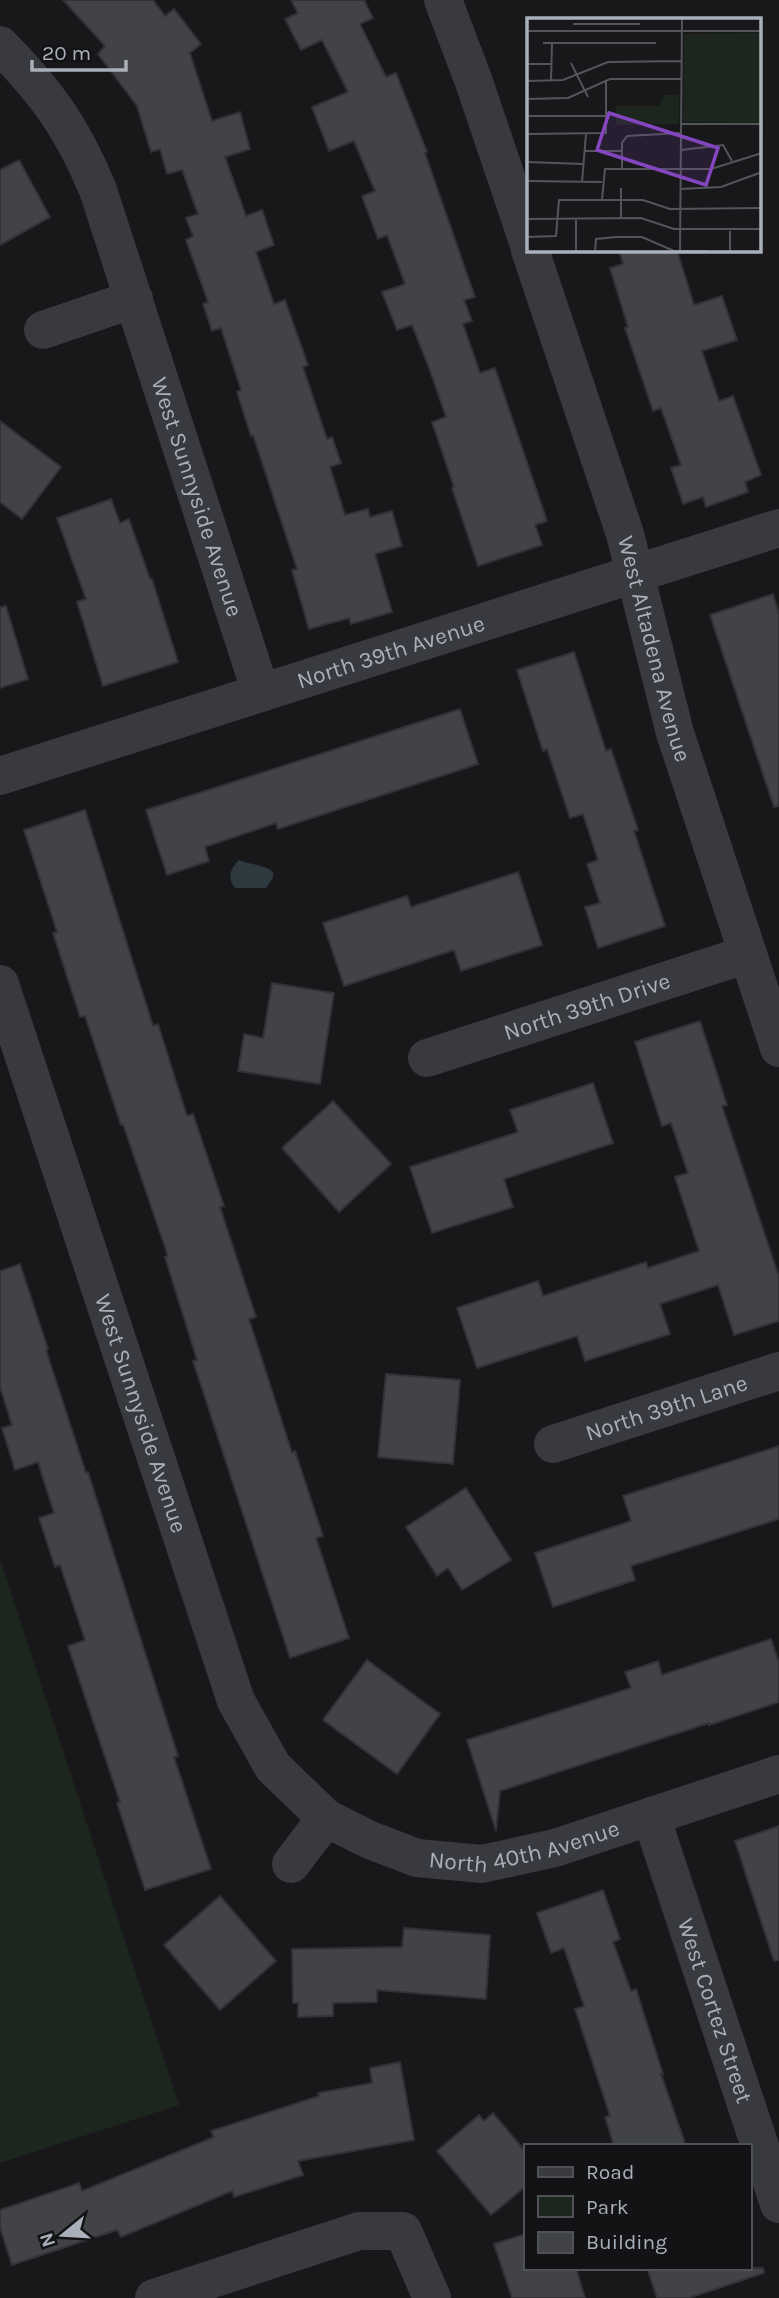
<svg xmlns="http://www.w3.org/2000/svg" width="779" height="2298" font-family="Karla,sans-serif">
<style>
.green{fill:#1d261e}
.water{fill:#2d383f}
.building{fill:#424347;stroke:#323236;stroke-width:2}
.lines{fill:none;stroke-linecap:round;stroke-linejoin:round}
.minor{stroke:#393a3f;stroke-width:38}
.labels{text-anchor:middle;stroke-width:7;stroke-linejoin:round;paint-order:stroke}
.street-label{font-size:23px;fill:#a9b0bb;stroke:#131315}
.inset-road{fill:none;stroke:#52555a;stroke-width:2}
.view{fill:#8446be;fill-opacity:0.15;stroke:#8446be;stroke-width:3.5}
.inset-edge{fill:none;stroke:#a9b0bb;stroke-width:3.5}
</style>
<rect width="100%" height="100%" fill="#18181a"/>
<polygon class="green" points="0,1559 179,2105 0,2163"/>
<path class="water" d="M 239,860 C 250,865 264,864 273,872 L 273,878 L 266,888 L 235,888 C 227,878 230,869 239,860 Z"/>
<g class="building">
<polygon points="63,0 153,0 165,16 174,9 201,44 190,53 212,121 240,112 250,149 225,157 246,216 262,210 274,245 256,252 274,304 285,300 308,365 303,367 327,439 332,437 341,463 330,467 345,515 368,509 370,517 392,511 402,546 375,554 392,612 351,624 349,618 309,629 292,570 297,569 253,435 251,436 237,392 241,390 221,328 212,331 203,304 208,302 186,240 193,236 186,218 198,214 182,170 167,174 160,149 151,152 137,106 98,54 105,46"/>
<polygon points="291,0 364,0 373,18 360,24 386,77 396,73 427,152 425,153 475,297 464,300 472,321 463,324 480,373 495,368 547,521 535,525 542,545 478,566 452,488 454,487 432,422 446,417 429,368 412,325 397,330 382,292 405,284 387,235 378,239 362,196 375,191 354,141 329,151 312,107 348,92 322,40 301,50 285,19 298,13"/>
<polygon points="19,160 50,217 0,245 0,170"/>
<polygon points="619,250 677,250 694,305 722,296 737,340 702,351 719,401 733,396 761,475 745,482 748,492 706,507 703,497 683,504 671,468 681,465 661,408 653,411 625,328 628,327 610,268 623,264"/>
<polygon points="0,421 61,467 22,519 0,502"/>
<polygon points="111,499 120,523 129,519 150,579 152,579 178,662 103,686 77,602 86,599 57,518"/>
<polygon points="773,594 779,614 779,806 774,807 710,615"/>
<polygon points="6,606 28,679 0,688 0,607"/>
<polygon points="574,652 606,751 611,749 638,830 634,831 665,926 598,948 585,907 600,903 587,864 598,860 583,814 570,818 547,749 543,751 517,670"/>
<polygon points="460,709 478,764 278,829 276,823 205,847 209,861 167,875 146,810"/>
<polygon points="85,810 153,1026 158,1024 187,1116 193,1114 224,1206 220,1207 256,1317 249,1319 292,1453 295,1451 323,1536 316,1538 349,1638 290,1658 193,1361 197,1360 165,1257 168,1256 123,1124 121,1125 85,1016 80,1017 53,933 57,932 24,830"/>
<polygon points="518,872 542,945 461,971 454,950 344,986 323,923 407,896 411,907"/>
<polygon points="272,983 334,993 320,1084 238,1071 244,1034 263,1038"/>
<polygon points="700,1021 727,1105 722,1106 779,1277 779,1321 734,1335 718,1285 660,1304 670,1334 585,1361 577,1336 477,1368 457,1308 538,1281 543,1296 646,1262 648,1268 699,1251 675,1177 688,1173 671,1123 662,1126 635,1042"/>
<polygon points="593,1083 613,1143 504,1179 513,1207 432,1233 410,1167 518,1132 510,1110"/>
<polygon points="333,1101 391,1164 339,1212 282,1148"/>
<polygon points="20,1264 48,1349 46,1350 86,1473 88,1472 148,1662 178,1756 174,1757 211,1869 145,1890 117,1803 120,1802 68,1646 85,1640 60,1565 55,1567 39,1518 54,1513 38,1462 15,1470 2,1428 12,1425 0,1387 0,1271"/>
<polygon points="386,1374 460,1380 453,1464 378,1457"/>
<polygon points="779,1446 779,1519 631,1566 635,1580 553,1607 535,1553 631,1521 623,1496"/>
<polygon points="466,1488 511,1560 462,1590 448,1568 437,1576 406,1527"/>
<polygon points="771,1639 779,1663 779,1702 709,1725 709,1723 500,1791 496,1831 467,1740 631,1688 625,1672 658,1661 662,1675"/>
<polygon points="367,1660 440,1714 397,1774 323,1720"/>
<polygon points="779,1826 779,1960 774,1961 735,1841"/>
<polygon points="603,1890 620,1939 613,1942 631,1991 636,1989 663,2074 661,2074 686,2146 614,2146 605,2117 610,2116 575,2009 584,2006 564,1948 551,1953 537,1913"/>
<polygon points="220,1896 276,1961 220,2010 164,1945"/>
<polygon points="404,1928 490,1935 486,1999 377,1990 377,2002 333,2003 333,2016 298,2017 298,2003 293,2003 292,1949 402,1947"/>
<polygon points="400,2062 414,2140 298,2161 303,2175 234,2197 232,2191 121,2237 117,2230 12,2265 0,2228 0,2210 79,2183 82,2191 214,2137 211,2131 319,2096 318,2093 372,2083 370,2068"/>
<polygon points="493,2113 525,2151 525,2187 491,2215 437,2151 479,2115 484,2121"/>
<polygon points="525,2234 525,2268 576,2268 585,2298 512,2298 494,2244"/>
<polygon points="647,2268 763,2268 764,2273 689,2298 657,2298"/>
</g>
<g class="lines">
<g class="minor">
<polyline points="443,0 474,82 529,245"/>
<path id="s1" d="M 0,45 C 47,93 72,127 98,190 L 261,693"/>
<path id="s2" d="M 530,250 L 625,534 L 675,733 L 779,1048"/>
<polyline points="43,330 134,299"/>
<path id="s3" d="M 0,776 L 779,528"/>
<path id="s4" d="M 0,984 L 236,1701 L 273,1767 L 326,1818 L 370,1840 L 417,1858 L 482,1864 L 555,1848 L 779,1774"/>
<path id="s5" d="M 427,1058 L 748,954"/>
<path id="s6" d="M 553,1444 L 779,1371"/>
<path id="s7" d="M 651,1816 L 779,2204"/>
<polyline points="291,1864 326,1818"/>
<polyline points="154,2298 359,2231 403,2231 432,2298"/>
</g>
</g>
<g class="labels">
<g class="street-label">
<text dy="8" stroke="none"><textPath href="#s1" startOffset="499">West Sunnyside Avenue</textPath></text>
<text dy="8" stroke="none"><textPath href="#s2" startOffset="418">West Altadena Avenue</textPath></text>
<text dy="8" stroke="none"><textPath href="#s3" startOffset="410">North 39th Avenue</textPath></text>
<text dy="8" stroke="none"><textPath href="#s5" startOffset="168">North 39th Drive</textPath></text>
<text dy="8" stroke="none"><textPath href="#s6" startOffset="119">North 39th Lane</textPath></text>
<text dy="8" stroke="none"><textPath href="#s4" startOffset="452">West Sunnyside Avenue</textPath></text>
<text dy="8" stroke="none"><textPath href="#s4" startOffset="1113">North 40th Avenue</textPath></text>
<text dy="8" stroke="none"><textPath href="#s7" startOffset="205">West Cortez Street</textPath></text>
</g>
</g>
<g transform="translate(527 18)">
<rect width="234" height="234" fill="#18181a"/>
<path d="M 234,15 L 234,105 L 156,104 L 157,16 ZM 137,77 L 152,77 L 152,106 L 89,107 L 89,88 L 132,88 Z" fill="#1d261e"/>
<path class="inset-road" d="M 46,6 L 113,6M 0,13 L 235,13M 16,25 L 129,25M 44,45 L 61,79M 0,46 L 24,46M 0,63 L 36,62 L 81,44 L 155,43M 24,63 L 25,26M 0,81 L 41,80 L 83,61 L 155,61M 0,98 L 80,98M 154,106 L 234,106 L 235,112M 0,116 L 79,115 L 79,62M 100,118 L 154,115M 154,132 L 196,127 L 205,143M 58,133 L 95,133M 0,144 L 56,146M 95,151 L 95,125 L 100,118M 0,163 L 75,164M 55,164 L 59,116M 94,170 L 94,200M 154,171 L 194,169 L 235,154M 75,182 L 78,151 L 184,151 L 235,135M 0,201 L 114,200 L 147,211 L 235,211M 0,219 L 29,218 L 32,182 L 116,182 L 143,191 L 235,190M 49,234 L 49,200M 68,234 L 69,221 L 89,219 L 115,219 L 147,233 L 181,233M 153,234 L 155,0M 203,234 L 203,213"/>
<path class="view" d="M 82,95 L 191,130 L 179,167 L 70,132 Z"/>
<rect width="234" height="234" class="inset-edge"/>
</g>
<rect x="524" y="2144" width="228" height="126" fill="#131315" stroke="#4f5257" stroke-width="2"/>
<rect x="538" y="2167" width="35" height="10" fill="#393a3f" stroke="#4f5257" stroke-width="2"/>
<text x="586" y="2179" font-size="21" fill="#a9b0bb">Road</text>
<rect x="538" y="2196" width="35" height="21" fill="#1d261e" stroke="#4f5257" stroke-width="2"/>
<text x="586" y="2214" font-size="21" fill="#a9b0bb">Park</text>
<rect x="538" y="2232" width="35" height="21" fill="#424347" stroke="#4f5257" stroke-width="2"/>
<text x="586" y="2249" font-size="21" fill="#a9b0bb">Building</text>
<g transform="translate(63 2235) rotate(252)" stroke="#131315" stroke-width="5" paint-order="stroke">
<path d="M0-5L12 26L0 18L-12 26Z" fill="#a9b0bb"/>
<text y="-10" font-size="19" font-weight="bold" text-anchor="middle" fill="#a9b0bb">N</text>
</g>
<path d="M32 60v10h94v-10" fill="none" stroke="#a9b0bb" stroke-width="3.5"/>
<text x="42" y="60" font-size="21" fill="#a9b0bb" stroke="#131315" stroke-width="5" paint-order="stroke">20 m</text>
</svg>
